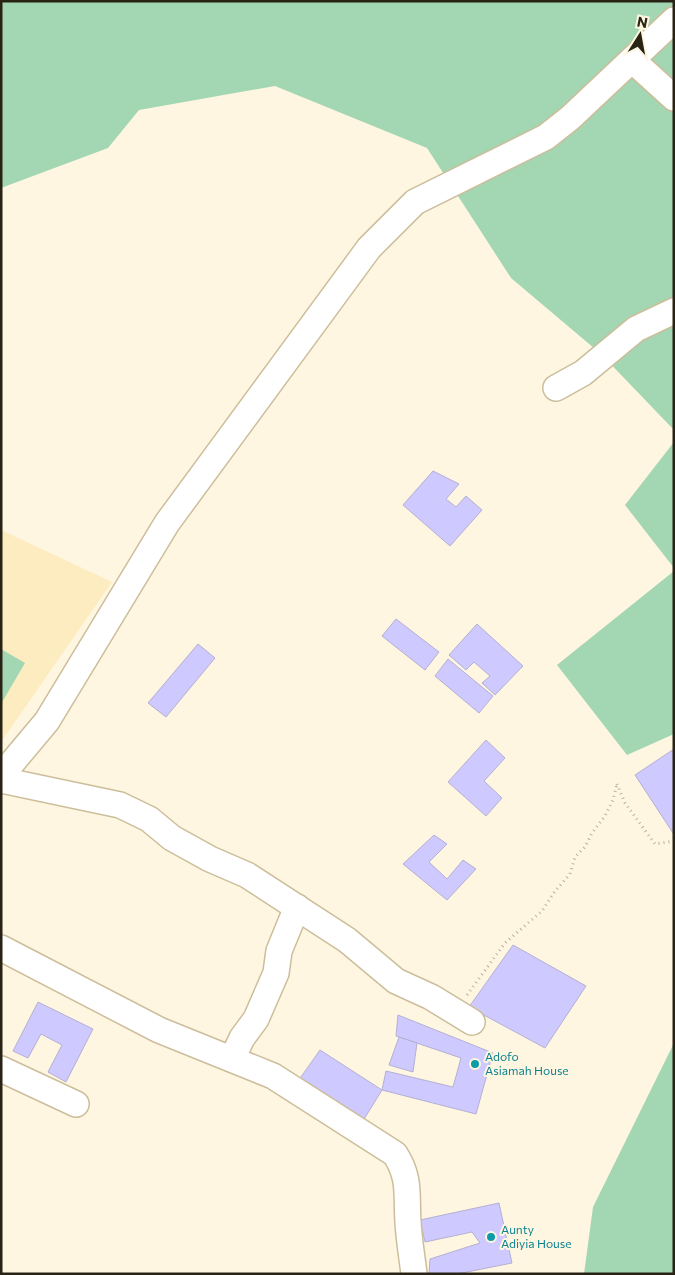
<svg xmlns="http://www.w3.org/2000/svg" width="675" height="1275" font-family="Commissioner,sans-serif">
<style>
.built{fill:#fdecc0}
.green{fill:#a3d6b2}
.building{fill:#cec9ff;stroke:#b3b0d3}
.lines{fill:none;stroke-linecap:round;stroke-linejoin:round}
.minor-casing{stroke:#ccbe9b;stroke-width:28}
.path{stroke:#b9b19e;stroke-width:3;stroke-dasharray:1 4;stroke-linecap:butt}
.minor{stroke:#fff;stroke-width:25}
.culture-dot{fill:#0f9aa8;stroke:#fff6e1;stroke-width:2}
.labels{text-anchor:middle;stroke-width:4;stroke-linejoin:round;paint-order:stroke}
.culture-label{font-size:12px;fill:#0d838f;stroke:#fff6e1;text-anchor:start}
</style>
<rect width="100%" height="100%" fill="#fff6e1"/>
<polygon class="built" points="1,530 112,582 1,742"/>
<g class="green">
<polygon points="1,1 674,1 674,430 601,354 511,278 427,148 275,86 139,110 108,148 1,188"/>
<polygon points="674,442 674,568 625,505"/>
<polygon points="674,571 674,734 627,755 557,665"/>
<polygon points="1,649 25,663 1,704"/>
<polygon points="674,1043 674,1274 584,1274 593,1207"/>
</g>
<g class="building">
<polygon points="433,471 459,484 446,499 456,507 466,496 482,510 450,546 403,505"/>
<polygon points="396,619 439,652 425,670 382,636"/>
<polygon points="477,624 523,666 495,695 482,683 490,676 474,662 466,670 449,655"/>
<polygon points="198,644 215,658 166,717 148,703"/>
<polygon points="448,659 493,696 479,713 435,676"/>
<polygon points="486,740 505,758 484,781 502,798 486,816 448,782"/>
<polygon points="674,749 674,832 673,833 635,775"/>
<polygon points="434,835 447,844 429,862 447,879 463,860 476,869 447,900 403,864"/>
<polygon points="513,945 586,986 545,1048 469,1007"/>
<polygon points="38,1002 93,1029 66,1082 48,1072 62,1045 41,1034 28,1058 13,1051"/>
<polygon points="398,1015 493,1053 476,1114 382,1090 386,1071 453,1087 461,1058 396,1036"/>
<polygon points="399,1037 417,1043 413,1072 389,1065"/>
<polygon points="320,1050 382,1090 361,1124 296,1084"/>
<polygon points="499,1203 512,1263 457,1274 429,1274 430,1259 480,1243 472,1232 425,1242 420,1220"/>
</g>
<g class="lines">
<defs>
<g id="minor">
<polyline points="632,60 674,98"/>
<polyline points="556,388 583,373 636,329 674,311"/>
<polyline points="1,776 47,721 167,523 369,248 415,202 546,137 570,118 674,20"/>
<polyline points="1,780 120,805 149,819 172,838 210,859 247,875 347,940 396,981 431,997 472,1022"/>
<path d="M 1,948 L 159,1030 L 273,1076 L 395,1154 C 411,1179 406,1195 408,1222 C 409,1240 412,1257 414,1274"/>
<polyline points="232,1059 242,1038 256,1019 276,973 279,951 297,907"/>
<polyline points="1,1069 76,1104"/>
</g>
</defs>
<use href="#minor" class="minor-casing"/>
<g class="path">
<polyline points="617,784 625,803 655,844 674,841"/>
<polyline points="467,995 505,943 542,911 555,891 570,874 575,857 585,847 592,833 605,816 613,800 617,784"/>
</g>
<use href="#minor" class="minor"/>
</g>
<g class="culture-dot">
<circle cx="475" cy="1064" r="5"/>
<circle cx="491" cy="1237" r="5"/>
</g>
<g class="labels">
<g class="culture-label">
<text x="485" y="1061">Adofo<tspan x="485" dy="14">Asiamah House</tspan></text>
<text x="501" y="1234">Aunty<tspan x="501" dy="14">Adiyia House</tspan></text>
</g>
</g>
<rect width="675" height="1275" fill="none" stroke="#282315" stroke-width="5"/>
<g transform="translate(640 35) rotate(11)" stroke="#fff6e1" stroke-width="4" paint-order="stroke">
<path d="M0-4L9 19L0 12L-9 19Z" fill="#282315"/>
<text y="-8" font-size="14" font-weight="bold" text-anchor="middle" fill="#282315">N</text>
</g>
</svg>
